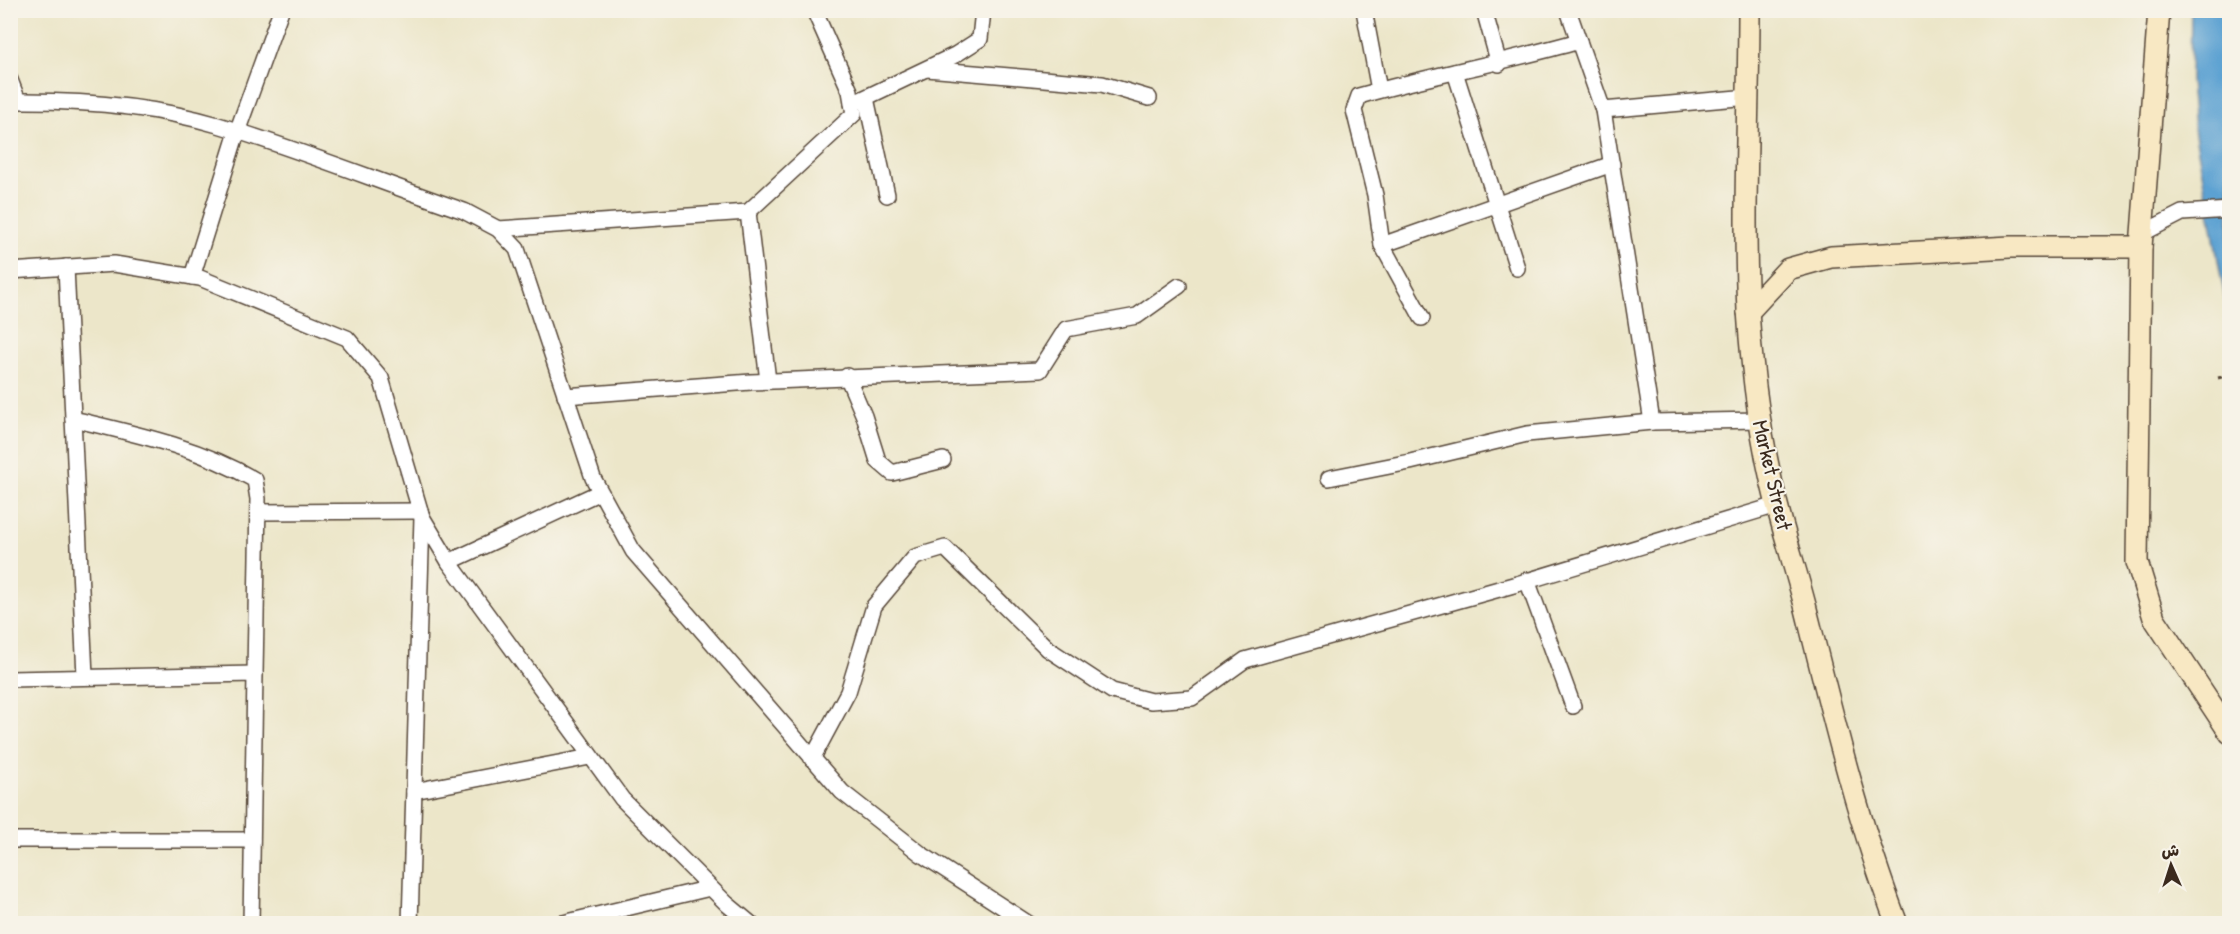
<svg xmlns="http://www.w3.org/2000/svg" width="2240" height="934" font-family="'Patrick Hand','Playpen Sans Arabic',sans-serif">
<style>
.water{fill:#5ca1d2;stroke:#4c6678;stroke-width:1.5}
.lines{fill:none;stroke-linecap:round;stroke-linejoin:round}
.street-casing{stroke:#564638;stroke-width:18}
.secondary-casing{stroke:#564638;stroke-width:24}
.path{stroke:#564638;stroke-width:3;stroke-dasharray:4.5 4.5;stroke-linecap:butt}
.street{stroke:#fff;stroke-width:15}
.secondary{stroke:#f8e8c3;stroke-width:21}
.labels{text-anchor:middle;stroke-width:4.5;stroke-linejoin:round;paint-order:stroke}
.street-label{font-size:22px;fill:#3b2a1e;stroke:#f7f3e8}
</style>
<rect width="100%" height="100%" fill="#f7f3e8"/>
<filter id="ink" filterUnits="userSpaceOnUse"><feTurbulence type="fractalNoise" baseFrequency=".0167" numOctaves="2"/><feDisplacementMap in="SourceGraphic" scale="12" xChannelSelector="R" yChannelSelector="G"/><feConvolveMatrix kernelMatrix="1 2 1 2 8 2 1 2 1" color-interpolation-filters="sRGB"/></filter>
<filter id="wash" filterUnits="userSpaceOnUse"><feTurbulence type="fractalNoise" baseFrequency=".008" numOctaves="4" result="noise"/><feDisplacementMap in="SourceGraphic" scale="24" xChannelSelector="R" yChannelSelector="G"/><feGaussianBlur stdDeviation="1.35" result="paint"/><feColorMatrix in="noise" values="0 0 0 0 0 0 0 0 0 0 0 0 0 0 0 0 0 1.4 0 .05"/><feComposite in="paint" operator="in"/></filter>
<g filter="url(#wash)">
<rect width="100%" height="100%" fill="#ece6c9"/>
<polygon class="water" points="2191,11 2229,11 2229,320 2194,129 2190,80"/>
</g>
<g filter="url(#ink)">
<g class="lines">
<defs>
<g id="street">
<polyline points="1364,10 1379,90"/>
<polyline points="1484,10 1499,64"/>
<polyline points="1568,10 1603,110 1652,422 1760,420"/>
<polyline points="927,69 1102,84 1149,98"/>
<polyline points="1455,72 1517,268"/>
<polyline points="10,80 18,101"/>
<polyline points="866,98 887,195"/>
<path d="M 10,101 C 80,100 151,105 218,125 C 301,150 382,183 464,211 L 498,229 L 517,249 L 593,478 L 633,551 L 842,792 L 921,854 L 1029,924"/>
<polyline points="852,104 955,55 980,39 983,10"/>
<polyline points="1603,110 1749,97"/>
<polyline points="748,212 768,381"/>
<polyline points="498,229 748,212 854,114 850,91 814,10"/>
<polyline points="2143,233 2182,213 2230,210"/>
<polyline points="1382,245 1612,164"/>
<polyline points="66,267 85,676"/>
<polyline points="10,271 114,264 200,278 347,338 381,378 422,517 449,562 622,799 727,904 751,924"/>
<polyline points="192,277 237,132 281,10"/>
<path d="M 1422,318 L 1382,245 L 1375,195 L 1354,110 L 1359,96 C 1432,75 1506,62 1579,41"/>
<polyline points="847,376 864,416 878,461 892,473 943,460"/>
<polyline points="565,396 751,382 1040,370 1066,329 1137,316 1179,286"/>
<path d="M 73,419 C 136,434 198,447 255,480 L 258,499 L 255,674"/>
<polyline points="1329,478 1410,462 1527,434 1652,422"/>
<polyline points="258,512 420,511"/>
<polyline points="449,562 598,493"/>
<polyline points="1527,580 1573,706"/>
<polyline points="10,679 255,674 251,924"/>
<polyline points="812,759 848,692 874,606 915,557 945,548 1048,649 1112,691 1151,701 1192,698 1245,660 1517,584 1777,505"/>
<polyline points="414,791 590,757"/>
<polyline points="10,840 252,840"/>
<polyline points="410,924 422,517"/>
<polyline points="559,924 710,888"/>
</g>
<g id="secondary">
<path d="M 1749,10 C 1749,110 1743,211 1748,310 C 1752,375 1761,442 1777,505 C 1786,540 1797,574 1806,609 C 1832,714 1858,822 1897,924"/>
<polyline points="2159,10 2141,247 2137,562 2154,618 2230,733"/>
<polyline points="1748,312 1788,269 1831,257 2010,247 2141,247"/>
</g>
</defs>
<use href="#street" class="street-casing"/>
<use href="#secondary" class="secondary-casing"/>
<polyline class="path" points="2218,378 2230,375"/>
<use href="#street" class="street"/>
<use href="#secondary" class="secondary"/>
</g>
</g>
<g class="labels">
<g class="street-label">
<text transform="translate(1773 475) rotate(77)" y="8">Market Street</text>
</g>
</g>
<rect width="2240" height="934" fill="none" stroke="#f7f3e8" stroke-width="36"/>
<g transform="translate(2171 865) rotate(357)" stroke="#f7f3e8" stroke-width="4.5" paint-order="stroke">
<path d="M0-4.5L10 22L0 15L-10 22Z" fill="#3b2a1e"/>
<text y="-9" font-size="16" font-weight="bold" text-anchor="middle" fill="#3b2a1e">ش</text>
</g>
</svg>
